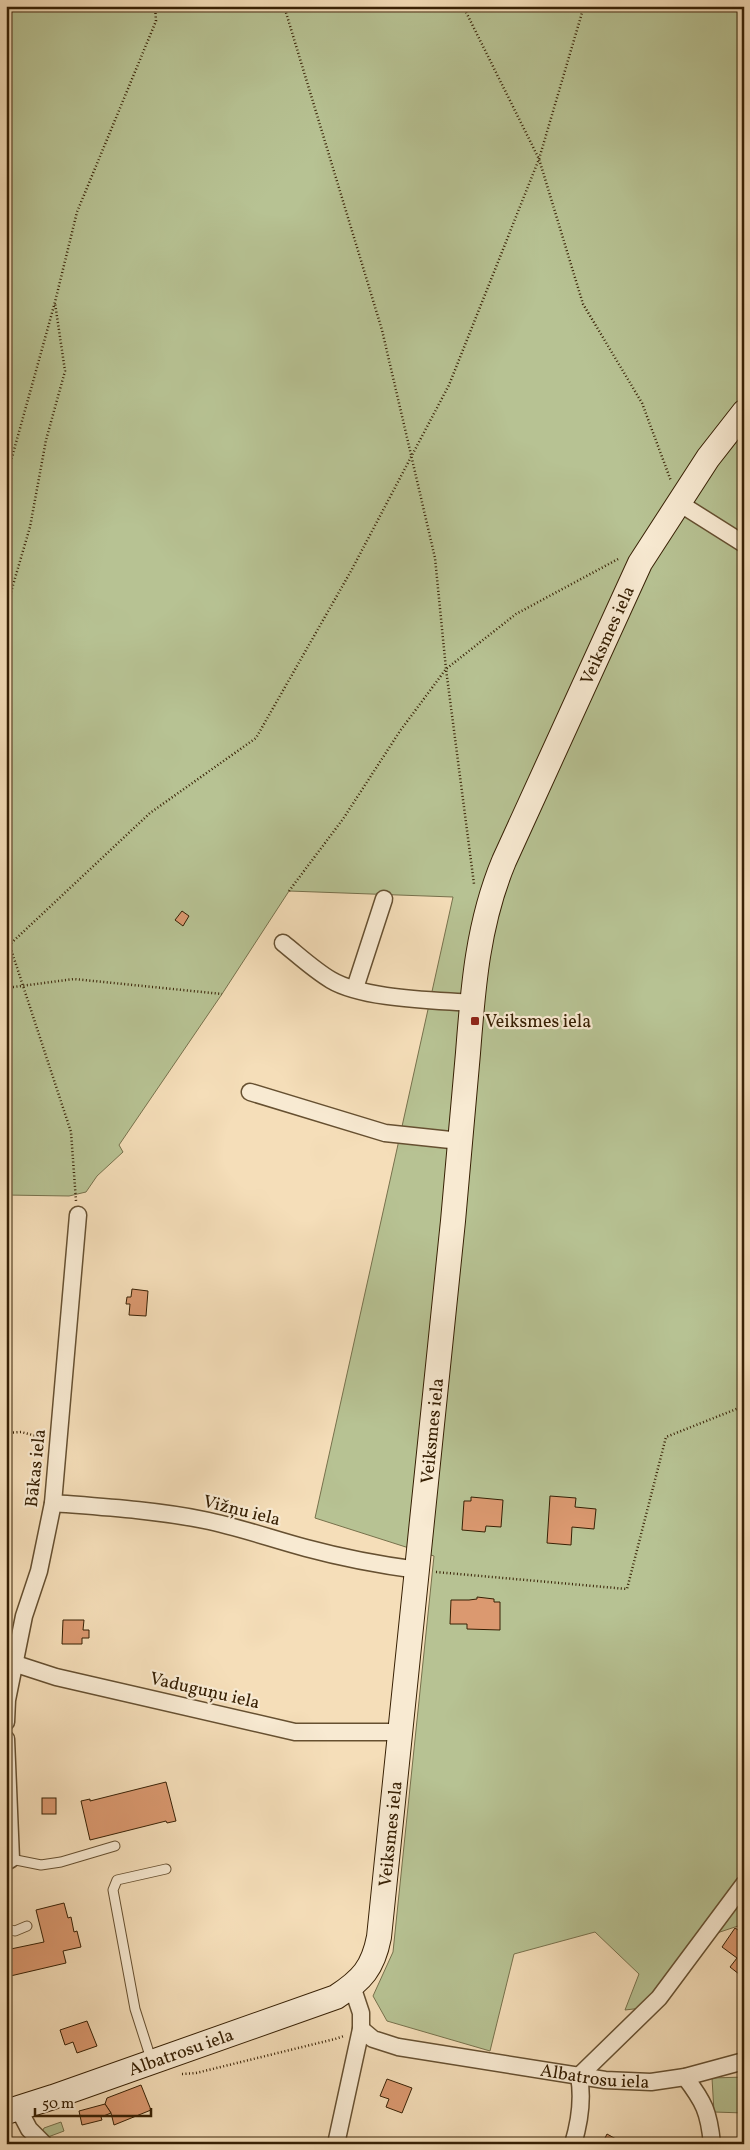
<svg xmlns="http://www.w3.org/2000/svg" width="750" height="2150" font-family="Vollkorn,serif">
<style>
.green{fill:#b7c293;stroke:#77714c}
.building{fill:#db9970;stroke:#372004}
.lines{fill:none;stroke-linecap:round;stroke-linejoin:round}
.service-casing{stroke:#665031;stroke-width:11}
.minor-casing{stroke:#665031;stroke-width:19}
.secondary-casing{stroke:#372004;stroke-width:26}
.path{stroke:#372004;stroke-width:2.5;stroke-dasharray:1 2.5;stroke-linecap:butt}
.service{stroke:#f8ead2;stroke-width:9}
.minor{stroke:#f8ead2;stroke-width:16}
.secondary{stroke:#f8ead2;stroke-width:24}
.poi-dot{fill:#8f2418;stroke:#f8ead2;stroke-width:2}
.labels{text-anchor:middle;stroke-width:4.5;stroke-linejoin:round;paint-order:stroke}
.street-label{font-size:18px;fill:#372004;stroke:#f8ead2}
.poi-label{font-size:18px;fill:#372004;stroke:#f8ead2;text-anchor:start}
</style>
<rect width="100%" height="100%" fill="#f5deb9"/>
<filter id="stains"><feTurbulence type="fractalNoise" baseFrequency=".004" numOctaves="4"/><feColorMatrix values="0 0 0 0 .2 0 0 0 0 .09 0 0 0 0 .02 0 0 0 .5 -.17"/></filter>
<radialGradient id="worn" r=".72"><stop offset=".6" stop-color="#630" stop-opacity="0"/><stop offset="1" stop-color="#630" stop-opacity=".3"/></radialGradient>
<g class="green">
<polygon points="6,6 744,6 744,1924 696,1940 642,2008 625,2010 639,1974 595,1932 514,1954 490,2051 387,2021 373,1996 393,1952 434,1556 315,1518 453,897 289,891 222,994 119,1145 123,1152 97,1176 86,1192 69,1196 6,1195"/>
<polygon points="744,2077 744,2113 714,2112 712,2078"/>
<polygon points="61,2122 64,2131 48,2137 42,2132 44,2128"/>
</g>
<g class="building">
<polygon points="182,911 189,916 183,926 175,920"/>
<polygon points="132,1289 148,1291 146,1316 129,1315 130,1304 126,1304 127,1297 131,1297"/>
<polygon points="550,1496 576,1498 575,1507 596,1509 594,1529 572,1527 571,1545 547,1543"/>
<polygon points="471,1497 503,1500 501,1527 486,1526 485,1532 462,1530 464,1501 471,1501"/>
<polygon points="477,1597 494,1599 494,1602 500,1602 500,1630 467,1629 467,1624 450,1624 451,1600 469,1600 477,1599"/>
<polygon points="63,1620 84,1620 83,1630 89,1630 89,1638 82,1638 82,1644 62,1644"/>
<polygon points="166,1782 176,1821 167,1823 166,1821 90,1840 81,1801 90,1799 90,1801"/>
<rect x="42" y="1798" width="14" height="16"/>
<polygon points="64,1903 68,1918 71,1917 74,1932 77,1931 81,1947 63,1951 66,1963 6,1977 6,1950 44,1942 36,1910"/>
<polygon points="735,1928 744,1934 744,1978 730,1967 737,1958 722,1947"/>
<polygon points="87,2021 97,2046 77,2053 73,2042 65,2045 60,2030"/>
<polygon points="387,2079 412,2088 402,2113 386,2107 389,2099 380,2096"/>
<polygon points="141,2085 151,2110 114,2125 111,2113 105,2104 107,2098"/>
<polygon points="105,2104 111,2113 101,2117 102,2120 82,2125 79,2111"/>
<polygon points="607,2134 616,2139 613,2144 598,2144 599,2141 603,2142"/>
</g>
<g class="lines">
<defs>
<g id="service">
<polyline points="11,1859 41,1865 61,1862 115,1846"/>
<polyline points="6,1929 15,1931 27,1926"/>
<polyline points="152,2062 135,2009 113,1890 117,1880 166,1869"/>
</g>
<g id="minor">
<polyline points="679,503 744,544"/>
<path d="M 283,943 C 298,955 314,970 331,980 C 363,999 433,1000 471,1003"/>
<polyline points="355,988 384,899"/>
<polyline points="250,1092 385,1133 460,1141"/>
<path d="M 53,1503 C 103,1507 154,1510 204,1520 C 239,1527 272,1539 306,1548 C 343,1558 380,1565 418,1570"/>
<polyline points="8,1656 16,1664 56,1677 295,1732 402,1732"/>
<polyline points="6,1722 7,1700 24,1616 39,1571 53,1503 78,1215"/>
<polyline points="6,1739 11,1859 6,1862"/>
<path id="s1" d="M 361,2029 L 373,2039 L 398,2047 L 605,2080 L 651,2082 L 685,2077 L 744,2061"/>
<path d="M 685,2077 C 704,2102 709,2112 712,2144"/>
<polyline points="18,2108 29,2129 44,2144"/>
<polyline points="336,2144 361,2029 361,2013 352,1986"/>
<path d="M 573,2144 C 580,2121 583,2099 579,2076 L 659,1998 L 744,1884"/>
</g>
<g id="secondary">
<path id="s2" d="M 6,2112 L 53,2097 L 336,1997 C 362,1980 373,1968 379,1937 C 405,1699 429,1460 453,1221 C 458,1165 463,1109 468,1053 C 473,987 478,923 504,861 L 640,563 L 708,458 L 744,412"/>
</g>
</defs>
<use href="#service" class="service-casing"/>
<use href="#minor" class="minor-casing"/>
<use href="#secondary" class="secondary-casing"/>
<g class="path">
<polyline points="284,6 382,330 435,558 446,669 474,884"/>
<polyline points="463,6 539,159 583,304 642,403 671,481"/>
<polyline points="6,479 55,302 77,212 156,21 155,6"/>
<polyline points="6,609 30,527 46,440 65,371 55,303"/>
<polyline points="289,891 343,819 400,731 446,669 516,614 620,558"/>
<polyline points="6,934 71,1132 76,1201"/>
<polyline points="6,948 150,813 256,738 351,571 449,385 539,159 584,6"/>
<polyline points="6,988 74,979 222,994"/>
<polyline points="6,1433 21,1432 44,1438"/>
<polyline points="436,1572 627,1589 666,1437 744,1406"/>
<polyline points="182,2074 196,2073 335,2039 344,2036"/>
</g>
<use href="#service" class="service"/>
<use href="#minor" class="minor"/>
<use href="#secondary" class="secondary"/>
</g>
<rect class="poi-dot" x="470" y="1016" width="10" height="10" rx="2.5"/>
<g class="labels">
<g class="street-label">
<text dy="6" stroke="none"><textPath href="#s2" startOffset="1759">Veiksmes iela</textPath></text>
<text dy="6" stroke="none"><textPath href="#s2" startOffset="935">Veiksmes iela</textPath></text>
<text transform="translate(35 1468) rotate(-84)" y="6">Bākas iela</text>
<text transform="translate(242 1510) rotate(14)" y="6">Vižņu iela</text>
<text transform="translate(205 1690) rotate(13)" y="6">Vaduguņu iela</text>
<text dy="6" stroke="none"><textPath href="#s2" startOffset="530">Veiksmes iela</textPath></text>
<text dy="6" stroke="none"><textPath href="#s2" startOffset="185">Albatrosu iela</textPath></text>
<text dy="6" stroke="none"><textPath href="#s1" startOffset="241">Albatrosu iela</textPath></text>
</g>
<g class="poi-label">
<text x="485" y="1027">Veiksmes iela</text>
</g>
</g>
<rect width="750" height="2150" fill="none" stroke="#f5deb9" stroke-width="25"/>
<rect x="8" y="8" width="735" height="2135" fill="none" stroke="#372004" stroke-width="2.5"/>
<rect x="12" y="12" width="725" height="2125" fill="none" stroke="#372004"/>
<path d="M35 2108v8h116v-8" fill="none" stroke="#372004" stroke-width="2.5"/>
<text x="42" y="2108" font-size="15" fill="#372004" stroke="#f8ead2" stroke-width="4" paint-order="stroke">50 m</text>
<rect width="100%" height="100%" filter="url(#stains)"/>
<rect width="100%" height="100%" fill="url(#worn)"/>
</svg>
